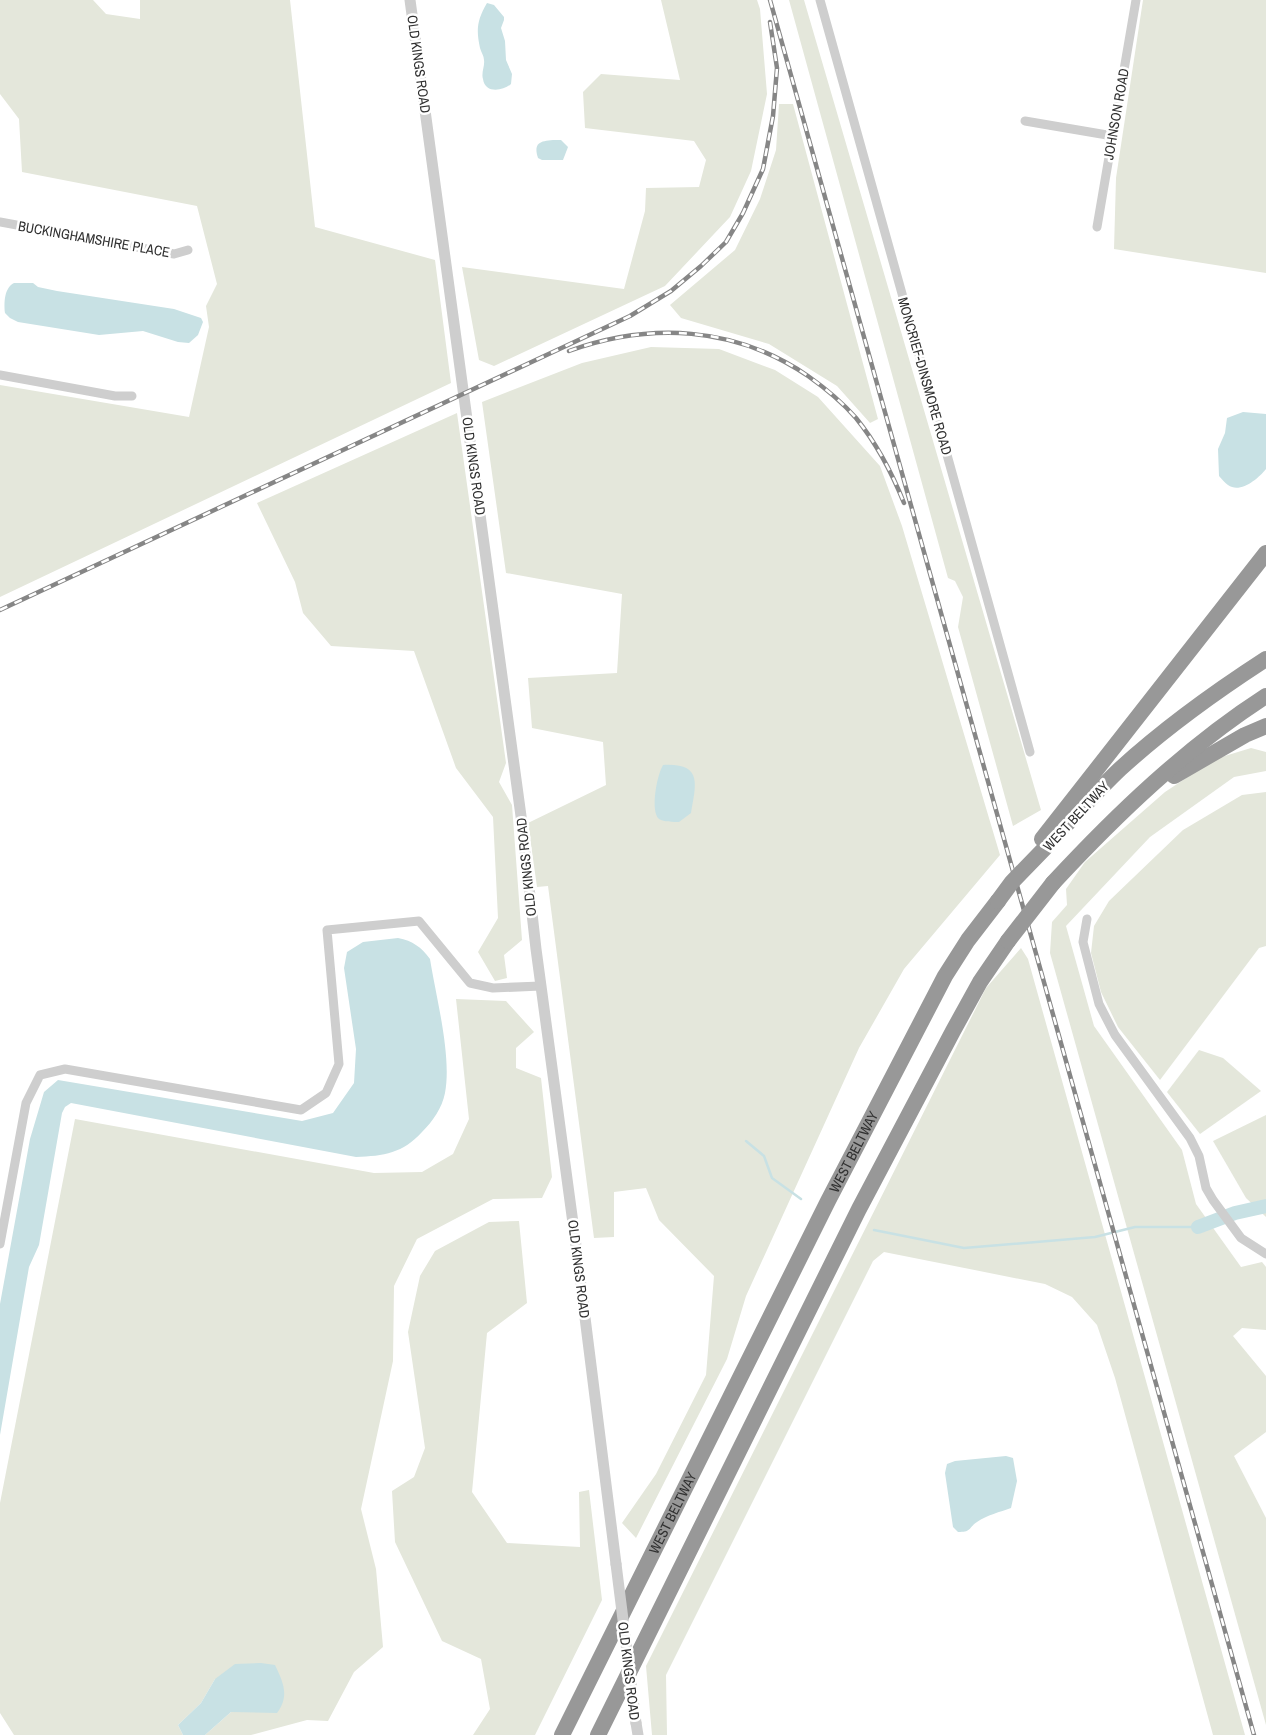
<svg xmlns="http://www.w3.org/2000/svg" width="1266" height="1735" font-family="'Archivo Narrow',sans-serif">
<style>
.green{fill:#e4e7db}
.water{fill:#c8e1e4}
.lines{fill:none;stroke-linecap:round;stroke-linejoin:round}
.stream{stroke:#c8e1e4;stroke-width:2.5}
.river{stroke:#c8e1e4;stroke-width:14}
.minor{stroke:#cecece;stroke-width:9}
.tertiary{stroke:#cecece;stroke-width:11}
.motorway{stroke:#989898;stroke-width:16}
.rail-casing{stroke:#868686;stroke-width:4.5}
.rail{stroke:#fff;stroke-width:2.5;stroke-dasharray:8;stroke-linecap:butt}
.tertiary-bridge{stroke:#cecece;stroke-width:11}
.motorway-bridge{stroke:#989898;stroke-width:16}
.labels{text-anchor:middle;stroke-width:5;stroke-linejoin:round;paint-order:stroke}
.street-label{font-size:14px;fill:#313131;stroke:#fff}
</style>
<rect width="100%" height="100%" fill="#fff"/>
<g class="green">
<polygon points="0,0 93,0 106,14 140,19 140,0 290,0 315,227 435,260 451,383 0,597 0,385 189,417 209,327 206,306 217,284 197,206 22,172 19,119 0,94"/>
<polygon points="661,0 757,0 760,9 767,94 751,171 730,217 665,286 494,366 479,360 462,267 624,289 645,211 646,188 699,187 706,160 694,141 585,128 583,92 601,74 680,80"/>
<polygon points="789,0 804,0 1041,810 1013,826 958,627 963,597 955,581 948,578"/>
<polygon points="1143,0 1266,0 1266,273 1114,249 1116,178"/>
<polygon points="779,104 793,104 878,419 870,423 837,386 769,344 681,318 670,305 735,250 760,199 776,150"/>
<polygon points="651,347 719,349 775,370 818,397 880,466 902,526 1000,855 904,969 859,1048 746,1296 727,1359 636,1538 622,1523 656,1474 706,1375 714,1276 659,1220 646,1188 614,1192 614,1237 594,1238 548,886 537,887 528,823 606,785 603,742 532,728 528,678 617,673 622,594 506,573 482,402 582,363"/>
<polygon points="457,413 506,763 499,782 512,805 522,940 504,955 507,978 495,981 478,952 498,918 493,817 456,768 414,651 331,646 303,613 295,582 257,503"/>
<polygon points="1251,748 1266,752 1266,771 1234,777 1150,837 1066,926 1094,1026 1182,1150 1196,1204 1241,1267 1262,1262 1266,1267 1266,1330 1242,1328 1233,1336 1266,1376 1266,1432 1234,1456 1266,1518 1266,1725 1050,953 1052,922 1067,905 1066,889 1085,862 1165,792 1215,759"/>
<polygon points="1266,792 1266,946 1259,948 1160,1080 1118,1027 1101,992 1091,953 1094,926 1109,901 1183,830 1242,795"/>
<polygon points="1021,948 1028,959 1245,1735 1213,1735 1115,1378 1097,1325 1072,1297 1045,1284 884,1252 873,1261 666,1675 667,1735 652,1735 646,1666 986,988"/>
<polygon points="456,999 506,1001 534,1032 516,1048 516,1068 541,1078 552,1177 542,1198 493,1199 417,1239 394,1286 393,1361 361,1509 376,1569 383,1647 354,1672 328,1721 307,1720 251,1735 205,1735 231,1712 215,1679 201,1703 178,1725 183,1735 14,1735 0,1713 0,1503 75,1119 374,1173 422,1172 453,1154 469,1119"/>
<polygon points="1199,1050 1223,1058 1261,1091 1200,1134 1167,1092"/>
<polygon points="1266,1115 1266,1217 1246,1198 1213,1141"/>
<polygon points="519,1221 527,1303 487,1333 472,1492 507,1543 580,1547 579,1492 589,1490 602,1600 535,1735 473,1735 490,1709 481,1659 442,1641 395,1542 392,1491 414,1477 425,1448 408,1332 420,1276 435,1251 489,1222"/>
</g>
<g class="water">
<path d="M 487,3 L 494,5 L 504,17 L 504,20 L 501,28 L 505,41 L 506,60 L 512,74 L 511,84 C 503,91 485,94 483,79 C 481,73 485,66 484,60 C 484,56 481,52 480,48 C 476,30 477,20 487,3 Z"/>
<path d="M 553,140 L 561,140 L 568,147 L 563,160 L 542,160 L 538,158 C 533,143 540,141 553,140 Z"/>
<path d="M 14,283 L 33,283 L 38,287 L 57,291 L 174,309 L 201,318 L 203,322 L 198,335 L 189,343 L 178,342 L 143,331 L 99,335 L 18,322 L 10,318 L 5,313 C 4,303 4,288 14,283 Z"/>
<path d="M 1243,412 L 1266,414 L 1266,469 C 1258,479 1240,494 1228,485 C 1225,483 1222,479 1219,476 L 1218,449 L 1225,433 L 1227,418 Z"/>
<path d="M 663,765 C 703,763 696,784 691,813 L 679,822 C 673,822 664,822 659,819 C 650,811 657,775 663,765 Z"/>
<path d="M 398,938 C 413,941 421,947 430,959 C 436,997 452,1056 445,1093 C 442,1108 433,1121 422,1132 C 403,1153 384,1156 356,1157 L 71,1103 L 65,1107 L 62,1113 L 39,1245 L 29,1267 L 0,1435 L 0,1304 L 30,1139 L 44,1092 L 58,1080 L 302,1121 L 333,1113 L 354,1083 L 356,1049 L 344,968 L 347,952 L 363,942 Z"/>
<path d="M 1006,1456 L 1013,1458 L 1017,1481 L 1011,1508 C 1000,1512 987,1515 977,1522 C 968,1528 972,1532 958,1532 L 953,1527 L 945,1473 L 947,1464 L 955,1461 Z"/>
<path d="M 261,1663 L 275,1665 C 283,1682 290,1696 277,1713 L 231,1712 L 205,1735 L 183,1735 L 178,1725 L 201,1703 L 215,1679 L 235,1664 Z"/>
</g>
<g class="lines">
<g class="stream">
<polyline points="746,1141 764,1156 772,1178 801,1199"/>
<polyline points="874,1230 964,1248 1095,1237 1135,1227 1198,1227"/>
</g>
<polyline class="river" points="1198,1227 1235,1213 1266,1206"/>
<g class="minor">
<polyline points="820,0 1030,752"/>
<polyline points="1025,121 1113,136"/>
<polyline points="0,222 174,254 188,250"/>
<polyline points="1097,227 1136,0"/>
<polyline points="0,375 115,396 132,396"/>
<polyline points="1087,919 1083,942 1099,1004 1115,1035 1190,1138 1199,1156 1206,1188 1213,1200 1241,1238 1266,1254"/>
<polyline points="0,1244 26,1103 40,1075 65,1069 301,1110 326,1093 339,1064 327,930 419,921 470,983 493,988 541,986"/>
</g>
<g class="tertiary">
<polyline points="410,0 521,816 536,949 575,1238 616,1564"/>
<polyline points="636,1723 638,1735"/>
</g>
<g class="motorway">
<polyline points="1174,776 1245,735 1266,726"/>
<path d="M 1065,826 C 1083,807 1101,787 1120,769 C 1166,727 1215,692 1266,659"/>
<polyline points="1042,839 1266,553"/>
<path d="M 1053,883 C 1117,814 1187,747 1266,696"/>
<path id="s1" d="M 562,1735 L 828,1201 L 945,976 L 968,940 L 998,901"/>
<polyline points="598,1735 859,1209 953,1031 980,982 1008,941"/>
</g>
<defs>
<g id="rail">
<polyline points="770,0 1254,1735"/>
<path d="M 569,351 C 650,322 735,326 808,376 C 825,388 842,402 856,418 C 877,444 892,473 904,503"/>
<polyline points="0,610 630,316 671,291 701,266 726,242 743,213 763,169 773,116 777,68 770,22"/>
</g>
</defs>
<use href="#rail" class="rail-casing"/>
<use href="#rail" class="rail"/>
<polyline class="tertiary-bridge" points="616,1564 636,1723"/>
<g class="motorway-bridge">
<polyline points="998,901 1012,882 1045,848"/>
<polyline points="1008,941 1053,883"/>
</g>
</g>
<g class="labels">
<g class="street-label">
<text transform="translate(419 64) rotate(82)" y="5">OLD KINGS ROAD</text>
<text transform="translate(1116 114) rotate(-80)" y="5">JOHNSON ROAD</text>
<text transform="translate(94 239) rotate(10)" y="5">BUCKINGHAMSHIRE PLACE</text>
<text transform="translate(925 376) rotate(74)" y="5">MONCRIEF-DINSMORE ROAD</text>
<text transform="translate(474 466) rotate(82)" y="5">OLD KINGS ROAD</text>
<text transform="translate(1076 816) rotate(-47)" y="5">WEST BELTWAY</text>
<text transform="translate(526 867) rotate(-96)" y="5">OLD KINGS ROAD</text>
<text dy="5" stroke="none"><textPath href="#s1" startOffset="652">WEST BELTWAY</textPath></text>
<text transform="translate(579 1269) rotate(83)" y="5">OLD KINGS ROAD</text>
<text dy="5" stroke="none"><textPath href="#s1" startOffset="248">WEST BELTWAY</textPath></text>
<text transform="translate(629 1671) rotate(83)" y="5">OLD KINGS ROAD</text>
</g>
</g>
</svg>
